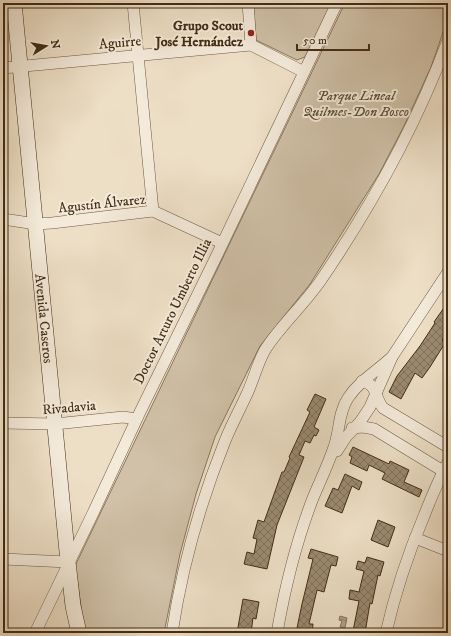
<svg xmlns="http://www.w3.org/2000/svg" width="451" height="636" font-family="'IM FELL DW Pica',serif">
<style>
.park{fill:#d0c1a8;stroke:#8a775e}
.water{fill:url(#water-ripples);stroke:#86735a}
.building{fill:url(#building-cross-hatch);stroke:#432d14}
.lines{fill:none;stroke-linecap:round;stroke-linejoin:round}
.street-casing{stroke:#6e5a40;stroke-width:12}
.secondary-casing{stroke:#432d14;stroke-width:16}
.street{stroke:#f3eada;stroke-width:11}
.secondary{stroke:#f3eada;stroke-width:15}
.poi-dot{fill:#8f2418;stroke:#f3eada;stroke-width:1.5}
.labels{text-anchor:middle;stroke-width:4;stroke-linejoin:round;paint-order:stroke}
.poi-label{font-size:14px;font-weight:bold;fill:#432d14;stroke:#f3eada;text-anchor:end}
.street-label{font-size:14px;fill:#432d14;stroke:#f3eada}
.park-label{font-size:14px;font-style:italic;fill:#5f4b32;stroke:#f3eada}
</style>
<defs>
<pattern id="water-ripples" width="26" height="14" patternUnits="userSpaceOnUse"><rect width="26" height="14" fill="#b3a289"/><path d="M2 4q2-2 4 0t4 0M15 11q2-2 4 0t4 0" fill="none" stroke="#93846f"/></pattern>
<pattern id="building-cross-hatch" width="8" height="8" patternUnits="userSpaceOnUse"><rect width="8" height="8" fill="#9b8a71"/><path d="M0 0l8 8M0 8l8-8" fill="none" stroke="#80715c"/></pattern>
</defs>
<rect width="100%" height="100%" fill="#eddfc6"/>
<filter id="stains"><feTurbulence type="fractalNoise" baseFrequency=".005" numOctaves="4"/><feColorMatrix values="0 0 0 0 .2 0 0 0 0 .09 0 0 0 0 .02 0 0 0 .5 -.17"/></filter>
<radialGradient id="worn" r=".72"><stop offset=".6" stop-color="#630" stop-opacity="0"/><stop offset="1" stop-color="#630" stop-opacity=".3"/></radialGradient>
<g class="park">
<polygon points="253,3 332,3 305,57 297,60 256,40"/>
<polygon points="345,3 448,3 448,18 431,67 404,126 379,174 310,284 260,346 215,437 196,494 180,554 164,633 85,633 75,566"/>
</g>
<polygon class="water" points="340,616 347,618 345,628 340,627 342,621 339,620"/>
<g class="building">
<polygon points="448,302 448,332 442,340 445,343 430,367 422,378 415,373 401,399 389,392 397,376 420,346 435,323 434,322"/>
<polygon points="315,394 326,399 314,427 319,430 316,436 314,435 310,443 305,441 299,455 304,457 277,525 267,569 244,564 247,552 254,554 257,539 253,538 258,520 264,522 282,472 284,472 290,458 289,457 310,412 307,410"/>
<polygon points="353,447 389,464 390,461 409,470 404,482 422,490 419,497 382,479 385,473 369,465 367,471 350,463 352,457 349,455"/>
<polygon points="345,474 362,482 359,490 352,486 342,513 325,506 333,488 338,490"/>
<polygon points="378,520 395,527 388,547 371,540"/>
<polygon points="311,549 338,557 336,566 331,565 324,592 317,590 309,624 313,624 312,633 298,633 299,629 297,628 302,604 313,559 308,558"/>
<polygon points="367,557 384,562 380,576 378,575 372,604 370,603 365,633 362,633 353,631 359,601 349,599 350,590 359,592 364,571 356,569 358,561 365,563"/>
<polygon points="243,599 259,602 256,619 253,618 251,633 237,633"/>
</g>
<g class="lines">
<defs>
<g id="street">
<polyline points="133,3 153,211"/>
<polyline points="248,3 251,45"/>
<polyline points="3,68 251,45 304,72"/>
<polyline points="3,219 36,224 52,223 153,211 222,243"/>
<path d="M 362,381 C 377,384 375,398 383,408 L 448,447"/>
<polyline points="3,423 55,424 123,417 136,419"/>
<polyline points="352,428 363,427 374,429 443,471"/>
<polyline points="337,451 346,437 360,422 370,407 392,357 448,272"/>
<polyline points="415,538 448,551"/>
<polyline points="3,559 68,562"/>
<polyline points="35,633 93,513 140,412 217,255 337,3"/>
<path d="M 172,633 C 182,567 200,503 225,441 C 231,426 239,411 246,396 C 253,382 257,364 265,350 C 280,326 304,305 321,280 C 372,205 416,126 448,40"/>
<path d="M 277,633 C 285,587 296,542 313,498 C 320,481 328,465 334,447 C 340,431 338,413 348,398 C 359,381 377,371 392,357"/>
<path d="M 386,633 C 395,593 408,554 424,516 C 431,498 439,479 448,462"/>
</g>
<g id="secondary">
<path id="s1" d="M 14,3 L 68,562 L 73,606 L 79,633"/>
</g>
</defs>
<use href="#street" class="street-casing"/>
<use href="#secondary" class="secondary-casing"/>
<use href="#street" class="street"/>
<use href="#secondary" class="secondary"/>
</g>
<circle class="poi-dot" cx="251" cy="33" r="4"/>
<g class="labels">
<g class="poi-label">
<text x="243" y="30">Grupo Scout<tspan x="243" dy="16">José Hernández</tspan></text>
</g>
<g class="street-label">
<text transform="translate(120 42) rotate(-5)" y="5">Aguirre</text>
<text transform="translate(102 203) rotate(-6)" y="5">Agustín Álvarez</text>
<text transform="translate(172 311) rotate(-64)" y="5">Doctor Arturo Umberto Illia</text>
<text dy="5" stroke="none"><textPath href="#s1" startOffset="317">Avenida Caseros</textPath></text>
<text transform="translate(69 407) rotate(-5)" y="5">Rivadavia</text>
</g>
<g class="park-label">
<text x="356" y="100">Parque Lineal<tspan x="356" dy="16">Quilmes-Don Bosco</tspan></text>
</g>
</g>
<rect width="451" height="636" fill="none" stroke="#eddfc6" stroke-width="16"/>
<rect x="4" y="4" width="443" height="628" fill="none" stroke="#432d14" stroke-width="2"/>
<rect x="8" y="8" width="435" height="620" fill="none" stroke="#432d14"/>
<g transform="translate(46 46) rotate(79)" stroke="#f3eada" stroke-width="3" paint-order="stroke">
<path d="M0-3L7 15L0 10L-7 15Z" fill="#432d14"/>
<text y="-6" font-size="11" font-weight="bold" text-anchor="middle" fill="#432d14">N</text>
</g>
<path d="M297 44v6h72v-6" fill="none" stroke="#432d14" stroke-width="2"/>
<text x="303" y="44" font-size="12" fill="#432d14" stroke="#f3eada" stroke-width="3" paint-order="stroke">50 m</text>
<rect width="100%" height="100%" filter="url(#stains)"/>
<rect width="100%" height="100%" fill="url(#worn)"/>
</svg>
